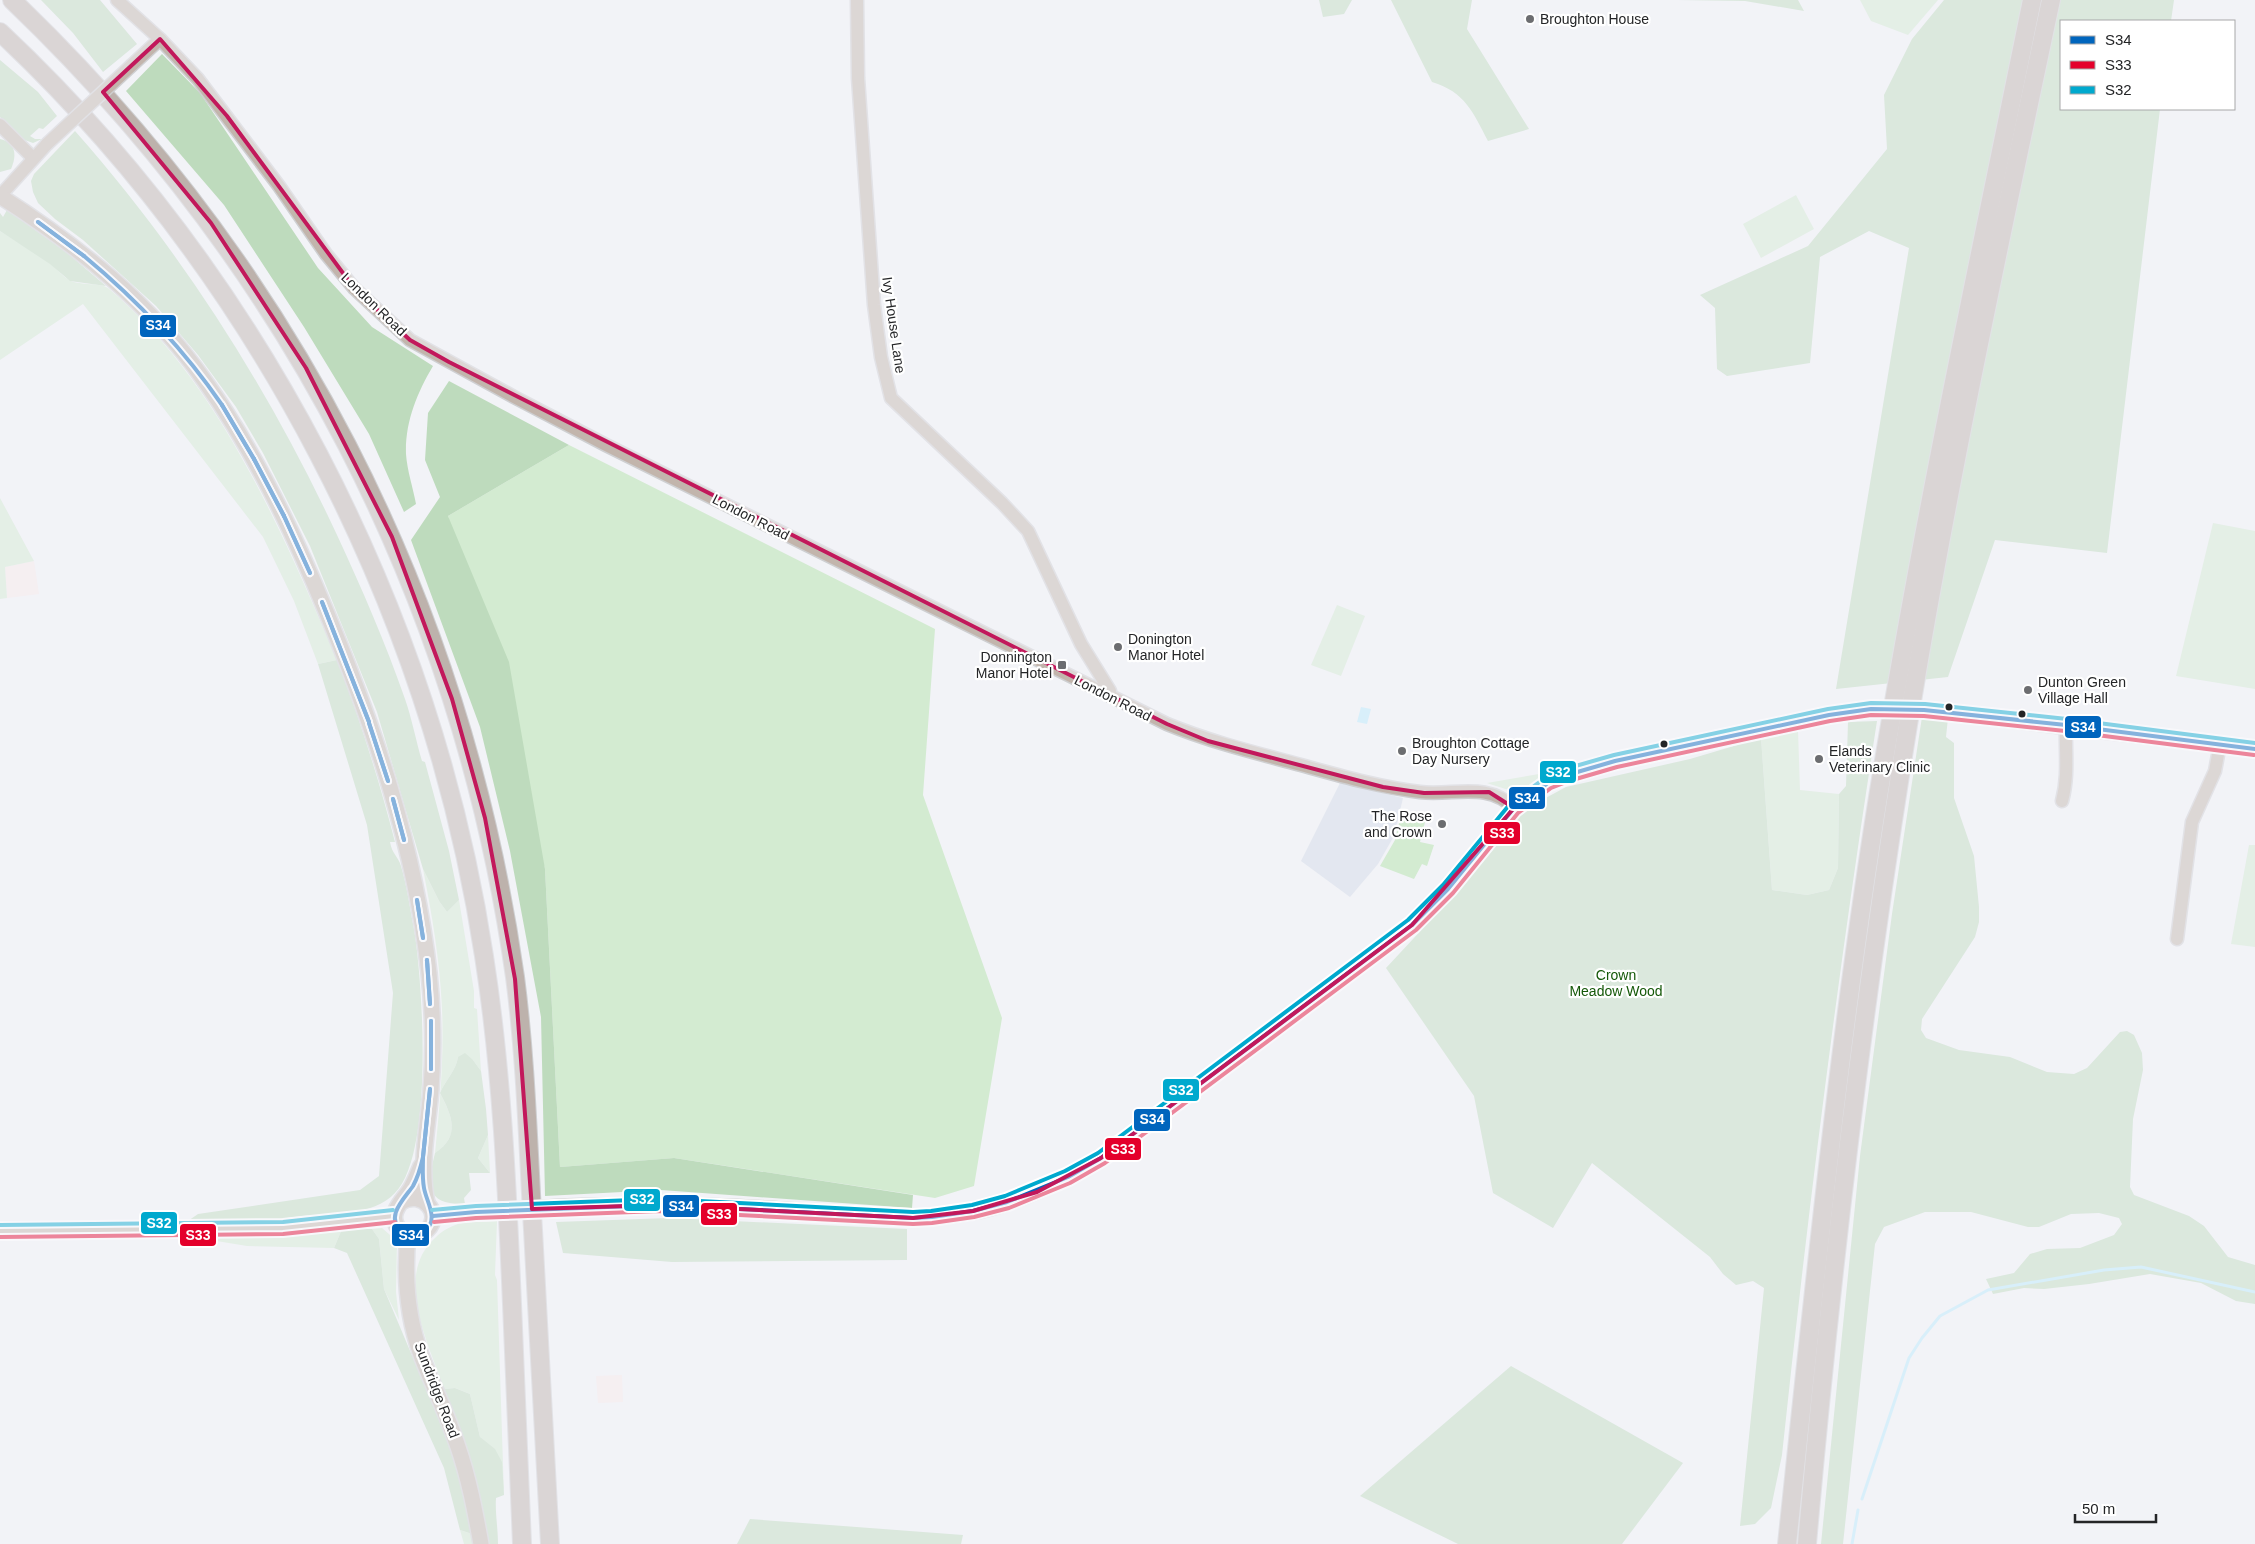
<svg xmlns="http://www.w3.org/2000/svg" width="2255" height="1544" font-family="Arial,sans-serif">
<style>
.built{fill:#e3e7f0}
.industrial{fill:#f8eae8}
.green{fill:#d3ebd1}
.forest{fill:#bedbbd}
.water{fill:#b9ebfc}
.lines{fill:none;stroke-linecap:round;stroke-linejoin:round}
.stream{stroke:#b9ebfc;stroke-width:3}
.minor-casing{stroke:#cecfd1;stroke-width:15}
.major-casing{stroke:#cecfd1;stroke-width:18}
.highway-casing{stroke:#cecfd1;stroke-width:20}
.minor{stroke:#c2b5ac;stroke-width:12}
.major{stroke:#c2b5ab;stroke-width:15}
.highway{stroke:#bdb2ac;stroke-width:18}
.minor-bridge-casing{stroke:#cecfd1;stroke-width:15;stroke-linecap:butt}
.major-bridge-casing{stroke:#cecfd1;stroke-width:18;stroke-linecap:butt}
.minor-bridge{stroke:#c2b5ac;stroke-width:12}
.major-bridge{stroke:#c2b5ab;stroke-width:15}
.bus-1-casing{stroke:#fff;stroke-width:8}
.bus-2-casing{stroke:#fff;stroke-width:8}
.bus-3-casing{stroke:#fff;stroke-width:8}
.bus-1{stroke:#0065bd;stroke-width:4}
.bus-2{stroke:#e4002b;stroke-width:4}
.bus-3{stroke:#00a9ce;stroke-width:4}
.marked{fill:none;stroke:#c2185b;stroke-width:4;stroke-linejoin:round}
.poi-dot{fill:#6c6d70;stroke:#fff;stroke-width:2}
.bus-dot{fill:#242527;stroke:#fff;stroke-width:2}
.labels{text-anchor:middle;stroke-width:4.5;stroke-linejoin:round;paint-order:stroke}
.poi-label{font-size:14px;fill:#242527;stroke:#fff;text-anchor:start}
.street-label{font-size:14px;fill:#242527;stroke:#fff}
.park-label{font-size:14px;fill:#145808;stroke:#fff}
.line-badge{stroke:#fff;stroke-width:2}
.badge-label{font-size:14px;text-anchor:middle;font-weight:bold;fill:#fff}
</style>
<rect width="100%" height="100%" fill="#f2f3f7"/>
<polygon class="built" points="1340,783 1403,798 1394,836 1378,864 1350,897 1301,861"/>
<g class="industrial">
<polygon points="34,561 39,594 7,598 5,567"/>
<polygon points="622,1375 623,1402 598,1403 596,1376"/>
</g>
<g class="green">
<polygon points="1860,0 1938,0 1908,35 1871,21"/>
<polygon points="1796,195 1814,229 1761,258 1743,224"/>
<path d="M 0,231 C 17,242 35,252 51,264 C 57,269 64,278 71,281 C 80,285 102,283 108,288 C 218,380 282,531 337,660 L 318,664 L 294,601 L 263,537 L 83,304 L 0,360 Z"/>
<polygon points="569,445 935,629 923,795 1002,1018 974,1186 935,1198 674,1158 560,1167 545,869 448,516"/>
<polygon points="0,498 34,561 5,567 7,598 0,599"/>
<polygon points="2213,523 2255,531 2255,689 2176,676"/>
<polygon points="1337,605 1365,616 1341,676 1311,665"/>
<polygon points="1798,730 1800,790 1839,794 1838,868 1829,890 1807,895 1772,890 1761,738"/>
<path d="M 1545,773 L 1549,775 C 1520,795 1520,794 1487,783 Z"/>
<polygon points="1401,816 1426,818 1420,842 1434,845 1427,866 1422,864 1414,879 1380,866 1395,840"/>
<polygon points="2249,845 2255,845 2255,947 2231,944"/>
<path d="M 423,869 L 439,901 L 447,912 L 459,900 L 474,991 L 474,1008 L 477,1009 L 481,1071 L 473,1060 L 458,1057 C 456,1071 446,1079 440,1093 C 452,1116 461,1136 435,1153 C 440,1105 444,1057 442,1009 C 440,961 432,915 423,869 Z"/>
<polygon points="488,1135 490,1173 478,1158"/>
<path d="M 497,1221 L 495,1275 L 497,1280 L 504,1495 L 502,1480 L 480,1437 L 470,1394 L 455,1388 L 444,1389 C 429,1344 393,1276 435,1238 C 442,1231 449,1227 458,1224 C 471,1221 484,1222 497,1221 Z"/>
<polygon points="382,1228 397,1241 396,1292 399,1320 384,1289 379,1239 372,1229"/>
<polygon points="342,1229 334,1248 247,1246 186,1236 278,1235"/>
<polygon points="460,1530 472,1534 473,1544 464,1544"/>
</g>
<g class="forest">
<polygon points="41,0 100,0 137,44 103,72 73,33"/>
<polygon points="1319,0 1352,0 1344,14 1323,17"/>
<path d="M 1391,0 L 1472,0 L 1467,29 L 1529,129 L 1488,141 C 1473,112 1465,92 1432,82 Z"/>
<polygon points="1677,0 1798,0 1804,11 1745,1"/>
<polygon points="1944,0 2174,0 2171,21 2061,21 2061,109 2160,109 2107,553 1995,540 1948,677 1836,689 1909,248 1869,231 1820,257 1810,363 1727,376 1717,369 1715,308 1700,295 1808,246 1887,149 1884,95 1912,39"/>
<path d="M 162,54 L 200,93 L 318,268 L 372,327 L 433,366 C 417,393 405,422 406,454 C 407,470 413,488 416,504 L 404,512 L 369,434 L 304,327 L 224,205 L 126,91 Z"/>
<polygon points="0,60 38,92 57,116 43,129 39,128 30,136 35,139 42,139 33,143 22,139 0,117"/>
<path d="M 75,131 C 182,252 269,389 337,535 C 362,589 386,644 405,699 C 412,719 416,741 422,761 L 425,762 L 449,851 L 459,900 L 447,912 L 439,901 L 423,869 L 377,712 L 310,546 L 263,453 L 236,407 L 198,355 L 156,306 L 83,240 L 55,219 L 38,203 L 33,192 L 31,181 L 34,174 Z"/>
<path d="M 0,139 C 16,143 17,155 11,169 L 0,172 Z"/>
<polygon points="7,210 66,252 106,286 70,281 50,264 0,231 0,213 3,217"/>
<polygon points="449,381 569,445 448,516 509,662 545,869 560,1167 674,1158 913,1195 912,1208 661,1190 545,1196 541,1017 510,851 480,727 411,540 440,497 425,460 428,413"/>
<path d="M 337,660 C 360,719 379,780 395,842 L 390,842 C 392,854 398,856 401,866 C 407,886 410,909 414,929 C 423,983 434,1154 395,1193 C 372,1217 333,1213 302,1216 C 269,1220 216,1229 185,1223 L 198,1214 L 360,1190 L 379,1176 L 393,993 L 367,825 L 318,664 Z"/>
<polygon points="1922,717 1948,718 1946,737 1954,743 1954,798 1974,856 1979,907 1979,922 1975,937 1922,1019 1921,1030 1926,1038 1959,1050 2010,1057 2047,1072 2074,1074 2087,1068 2120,1032 2127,1031 2134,1035 2142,1053 2143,1070 2133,1119 2130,1187 2134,1195 2189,1216 2204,1226 2228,1257 2255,1265 2255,1304 2236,1301 2201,1283 2150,1274 2089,1284 2044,1289 2024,1288 1993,1294 1986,1279 2014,1273 2030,1254 2047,1249 2080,1248 2114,1235 2122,1224 2119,1218 2099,1213 2071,1214 2039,1227 2028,1227 1971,1212 1925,1212 1884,1227 1875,1244 1843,1544 1821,1544 1860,1156 1892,914"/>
<path d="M 1877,721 C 1839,965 1808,1209 1782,1455 L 1771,1508 L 1755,1524 L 1740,1526 L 1764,1288 L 1753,1281 L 1736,1285 L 1723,1274 L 1710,1257 L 1592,1163 L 1553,1228 L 1493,1193 L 1474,1096 L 1386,968 L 1454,895 L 1485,852 L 1529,807 L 1566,787 L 1690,759 L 1761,738 L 1772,890 L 1807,895 L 1829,890 L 1838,868 L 1839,794 L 1846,786 L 1848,722 Z"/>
<path d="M 465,1053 L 473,1060 L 481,1071 L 486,1109 L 488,1135 L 478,1158 L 490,1173 L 469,1173 L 471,1190 L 464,1198 L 465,1204 C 425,1205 427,1185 435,1153 C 461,1136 452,1116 440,1093 C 446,1079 456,1071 458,1057 Z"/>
<polygon points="669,1218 907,1229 907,1260 672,1262 563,1253 556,1222"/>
<polygon points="342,1229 372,1229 379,1239 384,1289 445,1434 465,1491 472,1534 460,1530 444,1468 347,1253 334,1248"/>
<polygon points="1511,1366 1683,1463 1622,1544 1458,1544 1360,1496"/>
<path d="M 455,1388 L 470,1394 L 480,1437 L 495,1449 L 502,1462 L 504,1495 L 496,1498 C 495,1513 498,1528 498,1544 L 489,1544 C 481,1491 465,1438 444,1389 Z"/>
<polygon points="750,1519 963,1535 961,1544 737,1544"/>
</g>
<polygon class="water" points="1361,707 1371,709 1367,724 1357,722"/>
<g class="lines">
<g class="stream">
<polyline points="1862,1499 1909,1358 1922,1338 1940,1316 1988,1290 2104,1270 2141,1267 2255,1292"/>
<polyline points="1852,1544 1858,1510"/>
</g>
<defs>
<g id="minor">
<path d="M 117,0 L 160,39 L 198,79 L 279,186 L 326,254 L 354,288 L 410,340 L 516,398 L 606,445 L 1167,724 C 1211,742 1256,753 1301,765 C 1341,776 1379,787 1420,792 C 1453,796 1488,781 1514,808"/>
<polyline points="857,0 858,78 874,305 881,357 891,398 1002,503 1028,531 1081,644 1110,691 1110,696"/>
<polyline points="132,65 160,39"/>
<polyline points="0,125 33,158"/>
<polyline points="0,196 47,144"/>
<path d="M 2062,801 C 2069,775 2065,751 2066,725"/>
<polyline points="2177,939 2192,822 2215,771 2220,744"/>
<polyline points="0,1231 283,1228 394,1216"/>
</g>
<g id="major">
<path d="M 0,196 C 78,246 151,304 204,380 C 254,450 292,529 325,609 C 374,725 415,848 429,973 C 433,1011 434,1051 431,1089 C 428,1127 419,1165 427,1203"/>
<polyline points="1944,712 2255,749"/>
<path d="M 401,1202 C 422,1189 444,1214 427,1230 C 423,1234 418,1236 412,1235 C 407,1235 402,1233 399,1229 C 386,1213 404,1200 411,1188 C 415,1181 418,1173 421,1166"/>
<path d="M 567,1207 C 633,1205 698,1205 764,1209 C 833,1213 903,1224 972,1212 C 1018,1203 1060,1182 1101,1158 L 1412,925 L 1448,889 L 1514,808 L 1548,783 L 1567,775 L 1615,761 L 1829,715 L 1871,709"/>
<polyline points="433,1216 476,1212"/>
<path d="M 408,1235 C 404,1276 407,1316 421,1355 C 433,1386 448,1416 458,1447 C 469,1479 475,1511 481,1544"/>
</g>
<g id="highway">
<path d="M 12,0 C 289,265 461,597 515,977 C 526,1061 528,1146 533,1230 C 538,1335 545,1439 550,1544"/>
<path d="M 0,32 C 257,273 431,609 484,956 C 502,1071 507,1188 512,1304 C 515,1384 519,1464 522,1544"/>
<path d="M 1787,1544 C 1816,1270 1843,997 1890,725 C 1931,482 1983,241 2032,0"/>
<path d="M 1807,1544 C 1831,1270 1864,997 1908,725 C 1948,482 2000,241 2051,0"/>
</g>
</defs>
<use href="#minor" class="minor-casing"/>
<use href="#major" class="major-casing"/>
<use href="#highway" class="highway-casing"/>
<use href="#minor" class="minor"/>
<use href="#major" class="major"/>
<use href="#highway" class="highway"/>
<defs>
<polyline id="minor-bridge" points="47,144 132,65"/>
<g id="major-bridge">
<polyline points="1871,709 1903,709 1944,712"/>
<polyline points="476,1212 567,1207"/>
</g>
</defs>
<use href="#minor-bridge" class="minor-bridge-casing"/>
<use href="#major-bridge" class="major-bridge-casing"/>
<use href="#minor-bridge" class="minor-bridge"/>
<use href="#major-bridge" class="major-bridge"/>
<defs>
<g id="bus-1">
<polyline points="38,222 84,256"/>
<polyline points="38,222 84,256"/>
<path d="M 84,256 C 137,300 183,348 222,405"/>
<polyline points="222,405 254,459"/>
<polyline points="222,405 254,459"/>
<polyline points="254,459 284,516"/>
<polyline points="254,459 284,516"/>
<polyline points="284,516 310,573"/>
<polyline points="284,516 310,573"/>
<polyline points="322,602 369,722"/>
<polyline points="322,602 369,722"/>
<polyline points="369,723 388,781"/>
<polyline points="369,723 388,781"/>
<polyline points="393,799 404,840"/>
<polyline points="393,799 404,840"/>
<polyline points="417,900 423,938"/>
<polyline points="417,900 423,938"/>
<polyline points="427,960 430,1004"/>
<polyline points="427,960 430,1004"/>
<polyline points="431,1069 431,1021"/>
<polyline points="431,1069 431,1021"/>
<path d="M 423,1157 C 423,1167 422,1177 424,1188 C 427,1204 439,1218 425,1232 C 418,1236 410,1237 403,1232 C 383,1218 405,1198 413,1186 C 418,1177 421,1166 423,1157 Z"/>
<polyline points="423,1157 430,1089"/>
<polyline points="423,1157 430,1089"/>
<polyline points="433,1216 476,1212 660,1205 913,1218 932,1217 973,1211 1007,1202 1068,1177 1101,1158 1412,925 1448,889 1514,808 1548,783 1567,775 1615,761 1829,715 1871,709 1924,710 2066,725 2255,749"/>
</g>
<g id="bus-2">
<polyline points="434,1222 476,1218 660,1211 913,1224 932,1223 974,1217 1009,1208 1070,1183 1105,1163 1416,930 1453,893 1518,813 1551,788 1569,781 1617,767 1830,721 1871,715 1924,716 2065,731 2254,755"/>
<polyline points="0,1237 283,1234 395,1222"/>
</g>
<g id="bus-3">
<polyline points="432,1210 476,1206 660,1199 913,1212 931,1211 972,1205 1005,1196 1065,1171 1098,1153 1408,920 1443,885 1510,804 1545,778 1565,769 1614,755 1828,709 1871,703 1925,704 2067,719 2255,743"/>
<polyline points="0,1225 283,1222 393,1210"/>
</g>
</defs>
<use href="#bus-1" class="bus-1-casing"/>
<use href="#bus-2" class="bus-2-casing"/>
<use href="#bus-3" class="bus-3-casing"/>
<use href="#bus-1" class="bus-1"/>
<use href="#bus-2" class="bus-2"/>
<use href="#bus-3" class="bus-3"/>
</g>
<path d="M0 0H2255V1544H0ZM 160,39 L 227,116 L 354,288 L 410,340 L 449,362 L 1167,724 L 1208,741 L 1383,787 L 1424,793 L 1489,792 L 1514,808 L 1412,925 L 1101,1158 L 1037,1192 L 973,1211 L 913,1218 L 660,1205 L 532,1209 L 515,979 L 485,818 L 452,699 L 392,537 L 306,368 L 211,223 L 103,92 Z" fill="#f2f3f7" fill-opacity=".55" fill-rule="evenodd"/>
<path class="marked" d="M 160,39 L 227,116 L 354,288 L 410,340 L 449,362 L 1167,724 L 1208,741 L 1383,787 L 1424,793 L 1489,792 L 1514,808 L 1412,925 L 1101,1158 L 1037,1192 L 973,1211 L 913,1218 L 660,1205 L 532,1209 L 515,979 L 485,818 L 452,699 L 392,537 L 306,368 L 211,223 L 103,92 Z"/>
<g class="poi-dot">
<circle cx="1530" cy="19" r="5"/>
<circle cx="1118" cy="647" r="5"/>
<rect x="1057" y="660" width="10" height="10" rx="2.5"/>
<circle cx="2028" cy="690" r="5"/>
<circle cx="1402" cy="751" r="5"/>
<circle cx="1819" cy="759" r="5"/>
<circle cx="1442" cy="824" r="5"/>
</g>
<g class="bus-dot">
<circle cx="1949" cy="707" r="4.5"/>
<circle cx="2022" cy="714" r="4.5"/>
<circle cx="1664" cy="744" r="4.5"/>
</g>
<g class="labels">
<g class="poi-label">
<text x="1540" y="24">Broughton House</text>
<text x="1128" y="644">Donington<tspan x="1128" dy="16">Manor Hotel</tspan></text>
<text x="1052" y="662" text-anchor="end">Donnington<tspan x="1052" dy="16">Manor Hotel</tspan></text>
<text x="2038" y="687">Dunton Green<tspan x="2038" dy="16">Village Hall</tspan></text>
<text x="1412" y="748">Broughton Cottage<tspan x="1412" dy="16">Day Nursery</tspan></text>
<text x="1829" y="756">Elands<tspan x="1829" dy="16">Veterinary Clinic</tspan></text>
<text x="1432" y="821" text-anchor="end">The Rose<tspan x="1432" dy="16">and Crown</tspan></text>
</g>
<g class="street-label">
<text transform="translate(374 304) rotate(44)" y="5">London Road</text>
<text transform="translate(894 325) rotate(82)" y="5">Ivy House Lane</text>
<text transform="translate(751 517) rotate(27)" y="5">London Road</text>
<text transform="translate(1113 698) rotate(27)" y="5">London Road</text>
<text transform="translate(437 1390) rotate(69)" y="5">Sundridge Road</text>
</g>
<g class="park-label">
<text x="1616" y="980">Crown<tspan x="1616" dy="16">Meadow Wood</tspan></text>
</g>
</g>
<g class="line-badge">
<rect x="139" y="314" width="38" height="24" rx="5" fill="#0065bd"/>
<rect x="2064" y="715" width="38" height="24" rx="5" fill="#0065bd"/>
<rect x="1539" y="760" width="38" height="24" rx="5" fill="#00a9ce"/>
<rect x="1508" y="786" width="38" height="24" rx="5" fill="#0065bd"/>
<rect x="1483" y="821" width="38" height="24" rx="5" fill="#e4002b"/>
<rect x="1162" y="1078" width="38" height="24" rx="5" fill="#00a9ce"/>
<rect x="1133" y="1108" width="38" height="24" rx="5" fill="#0065bd"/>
<rect x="1104" y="1137" width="38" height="24" rx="5" fill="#e4002b"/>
<rect x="623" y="1188" width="38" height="24" rx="5" fill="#00a9ce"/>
<rect x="662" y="1194" width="38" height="24" rx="5" fill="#0065bd"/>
<rect x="700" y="1202" width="38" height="24" rx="5" fill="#e4002b"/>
<rect x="140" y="1211" width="38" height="24" rx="5" fill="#00a9ce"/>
<rect x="179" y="1223" width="38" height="24" rx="5" fill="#e4002b"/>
<rect x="391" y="1223" width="39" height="24" rx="5" fill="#0065bd"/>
</g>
<g class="badge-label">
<text x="158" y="330">S34</text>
<text x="2083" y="732">S34</text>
<text x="1558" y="777">S32</text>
<text x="1527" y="803">S34</text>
<text x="1502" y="838">S33</text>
<text x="1181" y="1095">S32</text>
<text x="1152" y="1124">S34</text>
<text x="1123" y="1154">S33</text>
<text x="642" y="1204">S32</text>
<text x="681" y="1211">S34</text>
<text x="719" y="1219">S33</text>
<text x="159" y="1228">S32</text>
<text x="198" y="1240">S33</text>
<text x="411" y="1240">S34</text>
</g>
<rect x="2060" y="20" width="175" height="90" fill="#ffffff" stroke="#a7a8a9"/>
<rect x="2070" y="36" width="25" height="8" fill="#0065bd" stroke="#a7a8a9"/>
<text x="2105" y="45" font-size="15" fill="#242527">S34</text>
<rect x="2070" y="61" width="25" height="8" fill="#e4002b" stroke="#a7a8a9"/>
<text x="2105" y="70" font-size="15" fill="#242527">S33</text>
<rect x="2070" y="86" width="25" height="8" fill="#00a9ce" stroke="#a7a8a9"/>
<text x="2105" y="95" font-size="15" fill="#242527">S32</text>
<path d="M2075 1514v8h81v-8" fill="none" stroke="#242527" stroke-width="2.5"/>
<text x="2082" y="1514" font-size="15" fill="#242527" stroke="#ffffff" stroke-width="4" paint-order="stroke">50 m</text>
</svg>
